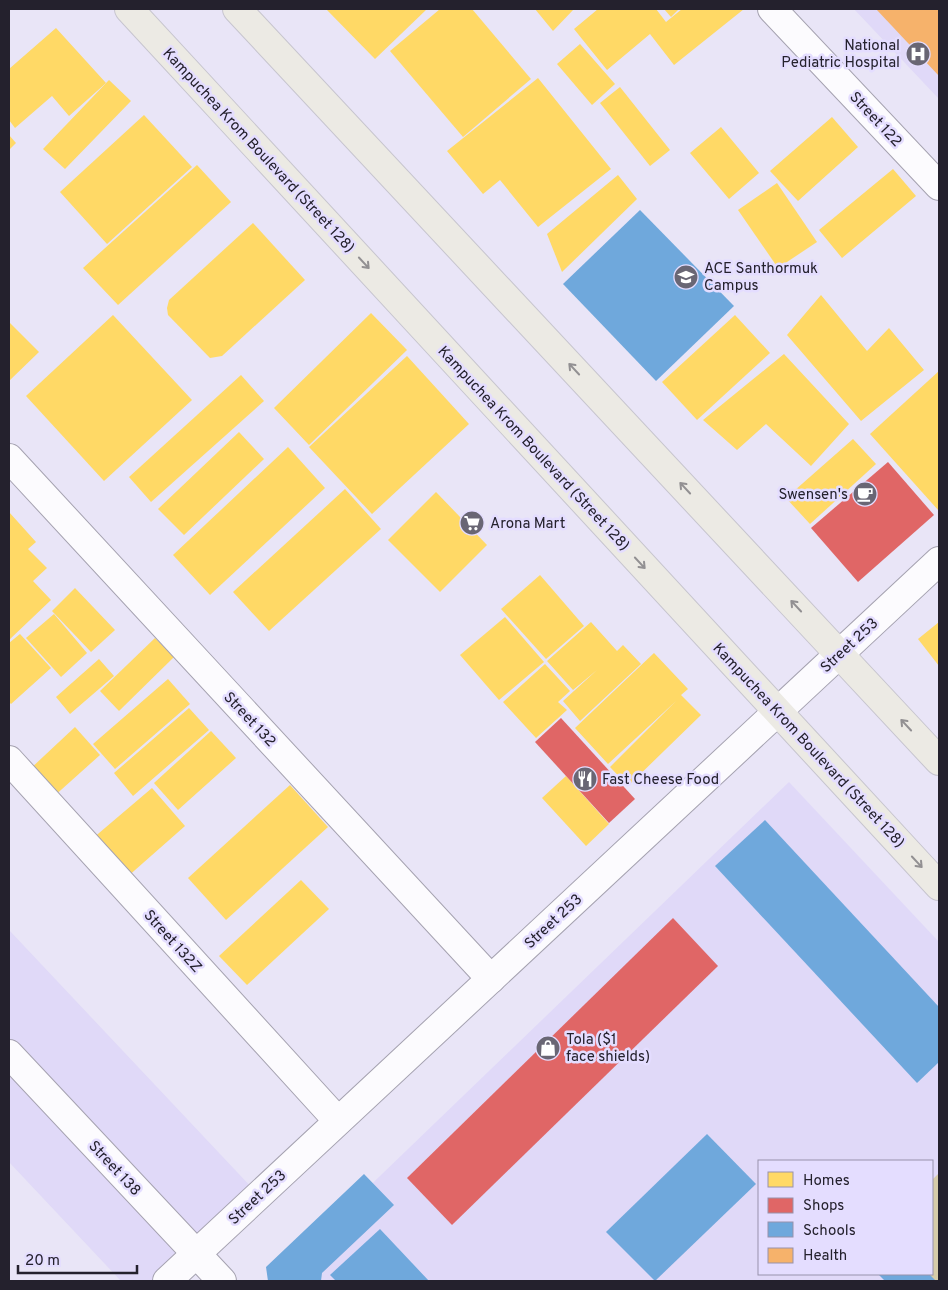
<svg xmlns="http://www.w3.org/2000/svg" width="948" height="1290" font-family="Overpass,sans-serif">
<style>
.built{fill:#e0d9f8;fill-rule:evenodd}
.green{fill:#d6cba8}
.homes{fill:#ffd966}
.shops{fill:#e06666}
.schools{fill:#6fa8dc}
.health{fill:#f6b26b}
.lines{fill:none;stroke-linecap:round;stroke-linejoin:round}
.minor-casing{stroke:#a5a2b0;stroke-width:30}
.major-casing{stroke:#c7c5ce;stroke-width:30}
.minor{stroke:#fcfbfe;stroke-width:28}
.major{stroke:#eceae4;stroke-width:28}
.oneway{stroke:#929092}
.labels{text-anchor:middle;stroke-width:5;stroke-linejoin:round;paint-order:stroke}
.poi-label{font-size:15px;fill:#24212d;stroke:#e4ddff;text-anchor:start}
.street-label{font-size:15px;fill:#24212d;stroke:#e4ddff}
</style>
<rect width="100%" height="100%" fill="#e9e5f7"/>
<g class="built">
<polygon points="854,9 939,9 939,99"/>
<path d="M 789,782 L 939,942 L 939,1281 L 271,1281 ZM 759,1161 L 932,1161 L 932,1274 L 759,1274 Z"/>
<polygon points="9,930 253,1189 155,1281 121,1281 9,1162"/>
</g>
<polygon class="green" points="939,1173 939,1281 923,1281 916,1274 932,1274 932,1180"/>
<g class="homes">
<polygon points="326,9 427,9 375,59"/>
<polygon points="440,9 472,9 531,79 463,137 390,51"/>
<polygon points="535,9 574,9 553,31"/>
<polygon points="598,9 656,9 666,22 682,9 744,9 674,65 650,34 607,70 574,29"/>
<polygon points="664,9 679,9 671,17"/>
<polygon points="56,28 106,83 69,116 52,96 15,128 9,120 9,69"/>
<polygon points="580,44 615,84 592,105 557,64"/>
<polygon points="538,78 611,169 538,227 500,180 483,194 447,151"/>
<polygon points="109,80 131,101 65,169 43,149"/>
<polygon points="620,87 670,150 650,166 600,103"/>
<polygon points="144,115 192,167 107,244 60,192"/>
<polygon points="832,117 858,147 798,201 770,171"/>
<polygon points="721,127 759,173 729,199 690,153"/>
<polygon points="9,135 16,143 9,150"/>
<polygon points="197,165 231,202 118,305 83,268"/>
<polygon points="893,169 916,196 842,258 819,230"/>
<polygon points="618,175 637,199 562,272 547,234"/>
<polygon points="777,183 817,242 778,268 738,210"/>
<polygon points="253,223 305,280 222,356 210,358 168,315 167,308 169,300"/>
<polygon points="821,295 867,351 889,328 924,370 861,421 787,335"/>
<polygon points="371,313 407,350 309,445 274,408"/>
<polygon points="113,315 192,400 104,481 26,396"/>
<polygon points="735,315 770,353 697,420 662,382"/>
<polygon points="9,322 39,352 9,381"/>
<polygon points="784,354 849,424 811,466 766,424 737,450 703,420"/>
<polygon points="407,356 469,424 372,514 309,447"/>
<polygon points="939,371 939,511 870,434"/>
<polygon points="241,375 264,401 151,502 129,477"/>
<polygon points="239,432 264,459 184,535 158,509"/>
<polygon points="853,439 876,464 810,524 786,498"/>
<polygon points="288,447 325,488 210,595 173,555"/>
<polygon points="345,489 381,529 269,631 233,592"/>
<polygon points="436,492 487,545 440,592 388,540"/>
<polygon points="9,512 36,542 28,549 47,568 33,581 51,600 9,640"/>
<polygon points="540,575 584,626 546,659 501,609"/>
<polygon points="75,588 115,630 91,652 52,611"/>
<polygon points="54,614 87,653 61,677 26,638"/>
<polygon points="505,617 544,662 499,700 460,655"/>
<polygon points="591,622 617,651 623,645 641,664 580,721 563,701 597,670 573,690 547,661"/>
<polygon points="939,622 939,666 918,639"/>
<polygon points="20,634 51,668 11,704 9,702 9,643"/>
<polygon points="155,638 174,657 119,711 100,691"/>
<polygon points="654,653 688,689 681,695 701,715 628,786 610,767 676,701 608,764 575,728"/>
<polygon points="99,659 114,676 70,714 56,697"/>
<polygon points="545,664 570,691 558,702 567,710 536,738 503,702"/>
<polygon points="168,679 190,704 115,769 93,744"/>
<polygon points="189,708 209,730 133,796 114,773"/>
<polygon points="75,727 100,755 52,798 28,771"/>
<polygon points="211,731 236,758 178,810 154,783"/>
<polygon points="566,776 609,824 586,846 542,798"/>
<polygon points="290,785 328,827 226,920 188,878"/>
<polygon points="152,788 185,826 126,878 92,839"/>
<polygon points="301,880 329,909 247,985 219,956"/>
</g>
<g class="shops">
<polygon points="888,462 934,515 858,582 811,528"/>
<polygon points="561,718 635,799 609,823 535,742"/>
<polygon points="673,918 718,966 452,1225 407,1178"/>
</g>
<g class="schools">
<polygon points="640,210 734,306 656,381 563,284"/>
<polygon points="765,820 939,1007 939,1062 917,1083 715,866"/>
<polygon points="707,1134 756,1184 655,1281 606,1232"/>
<polygon points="364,1174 394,1205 322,1273 321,1281 268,1281 266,1267"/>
<polygon points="380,1229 429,1281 336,1281 330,1275"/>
<polygon points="878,1274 929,1274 936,1281 885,1281"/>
</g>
<polygon class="health" points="876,9 939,9 939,76"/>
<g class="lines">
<defs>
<g id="minor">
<polyline points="772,9 939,186"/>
<polyline points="9,458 491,979"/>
<polyline points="9,760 338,1121"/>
<polyline points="9,1054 222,1281"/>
<polyline points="167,1281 939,561"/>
</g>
<g id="major">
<polyline points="129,9 939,886"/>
<polyline points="237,9 939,761"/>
</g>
</defs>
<use href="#minor" class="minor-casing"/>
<use href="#major" class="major-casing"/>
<use href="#minor" class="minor"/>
<use href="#major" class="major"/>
</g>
<defs><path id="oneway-shaft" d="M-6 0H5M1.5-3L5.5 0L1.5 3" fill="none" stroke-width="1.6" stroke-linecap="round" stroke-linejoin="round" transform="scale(1.25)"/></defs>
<g class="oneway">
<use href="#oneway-shaft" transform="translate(364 263) rotate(47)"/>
<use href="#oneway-shaft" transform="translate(574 369) rotate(-133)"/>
<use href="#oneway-shaft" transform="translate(685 488) rotate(-133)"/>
<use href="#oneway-shaft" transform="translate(640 563) rotate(47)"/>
<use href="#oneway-shaft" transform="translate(796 606) rotate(-133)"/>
<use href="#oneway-shaft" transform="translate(906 725) rotate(-133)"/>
<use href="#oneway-shaft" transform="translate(917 862) rotate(47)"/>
</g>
<defs>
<symbol id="hospital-disc" viewBox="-11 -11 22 22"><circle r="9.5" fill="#696674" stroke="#e4ddff"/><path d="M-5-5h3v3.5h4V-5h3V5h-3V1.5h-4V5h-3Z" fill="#fff"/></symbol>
<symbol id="school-disc" viewBox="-11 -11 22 22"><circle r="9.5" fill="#696674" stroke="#e4ddff"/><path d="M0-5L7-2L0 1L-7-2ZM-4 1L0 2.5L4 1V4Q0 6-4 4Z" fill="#fff"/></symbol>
<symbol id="cafe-disc" viewBox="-11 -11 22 22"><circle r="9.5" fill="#696674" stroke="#e4ddff"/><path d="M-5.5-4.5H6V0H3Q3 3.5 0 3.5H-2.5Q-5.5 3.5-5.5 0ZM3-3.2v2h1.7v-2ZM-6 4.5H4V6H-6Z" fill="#fff"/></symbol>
<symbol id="supermarket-disc" viewBox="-11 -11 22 22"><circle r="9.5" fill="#696674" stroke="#e4ddff"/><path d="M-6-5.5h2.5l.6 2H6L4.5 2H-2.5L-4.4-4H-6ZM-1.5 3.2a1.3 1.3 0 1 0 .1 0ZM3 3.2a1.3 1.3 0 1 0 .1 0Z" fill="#fff"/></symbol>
<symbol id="restaurant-disc" viewBox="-11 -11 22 22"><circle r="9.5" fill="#696674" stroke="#e4ddff"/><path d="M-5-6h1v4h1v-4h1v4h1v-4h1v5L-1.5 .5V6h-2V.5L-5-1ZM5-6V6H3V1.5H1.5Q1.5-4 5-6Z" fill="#fff"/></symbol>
<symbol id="shop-disc" viewBox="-11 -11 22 22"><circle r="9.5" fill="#696674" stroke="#e4ddff"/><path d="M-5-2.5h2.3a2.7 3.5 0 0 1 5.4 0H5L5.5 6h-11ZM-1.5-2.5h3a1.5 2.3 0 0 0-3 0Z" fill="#fff"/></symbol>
</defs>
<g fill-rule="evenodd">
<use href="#hospital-disc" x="904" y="40" width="28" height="28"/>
<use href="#school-disc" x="672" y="263" width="28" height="28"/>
<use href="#cafe-disc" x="851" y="480" width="28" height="28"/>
<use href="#supermarket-disc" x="458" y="509" width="28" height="28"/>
<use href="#restaurant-disc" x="571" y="765" width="28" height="28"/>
<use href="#shop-disc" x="534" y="1034" width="28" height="28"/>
</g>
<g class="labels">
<g class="poi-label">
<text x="900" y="50" text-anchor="end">National<tspan x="900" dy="17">Pediatric Hospital</tspan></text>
<text x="704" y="273">ACE Santhormuk<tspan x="704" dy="17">Campus</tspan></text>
<text x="848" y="499" text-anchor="end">Swensen's</text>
<text x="490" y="528">Arona Mart</text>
<text x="602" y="784">Fast Cheese Food</text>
<text x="566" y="1044">Tola ($1<tspan x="566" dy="17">face shields)</tspan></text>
</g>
<g class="street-label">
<text transform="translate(876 119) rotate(47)" y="5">Street 122</text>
<text transform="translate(259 150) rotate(47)" y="5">Kampuchea Krom Boulevard (Street 128)</text>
<text transform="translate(534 448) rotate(47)" y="5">Kampuchea Krom Boulevard (Street 128)</text>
<text transform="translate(849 645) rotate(-43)" y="5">Street 253</text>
<text transform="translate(250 719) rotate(47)" y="5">Street 132</text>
<text transform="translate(809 745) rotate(47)" y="5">Kampuchea Krom Boulevard (Street 128)</text>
<text transform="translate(553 921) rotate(-43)" y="5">Street 253</text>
<text transform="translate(173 941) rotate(48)" y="5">Street 132Z</text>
<text transform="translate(115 1168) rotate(47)" y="5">Street 138</text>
<text transform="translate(257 1197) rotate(-43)" y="5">Street 253</text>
</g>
</g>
<rect width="948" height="1290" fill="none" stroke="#24212d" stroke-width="20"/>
<rect x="758" y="1160" width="175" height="115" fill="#e4ddff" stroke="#9792ab"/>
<rect x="768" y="1172" width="25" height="15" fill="#ffd966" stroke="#9792ab"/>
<text x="803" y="1185" font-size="15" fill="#24212d">Homes</text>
<rect x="768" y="1198" width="25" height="15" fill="#e06666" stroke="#9792ab"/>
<text x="803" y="1210" font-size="15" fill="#24212d">Shops</text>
<rect x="768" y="1222" width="25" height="15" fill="#6fa8dc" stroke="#9792ab"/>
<text x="803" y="1235" font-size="15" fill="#24212d">Schools</text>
<rect x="768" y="1248" width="25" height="15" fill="#f6b26b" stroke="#9792ab"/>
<text x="803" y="1260" font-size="15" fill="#24212d">Health</text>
<path d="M18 1265v8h119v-8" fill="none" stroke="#24212d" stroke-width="2.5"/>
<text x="25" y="1265" font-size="15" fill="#24212d" stroke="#e4ddff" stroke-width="4" paint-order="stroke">20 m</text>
</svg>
